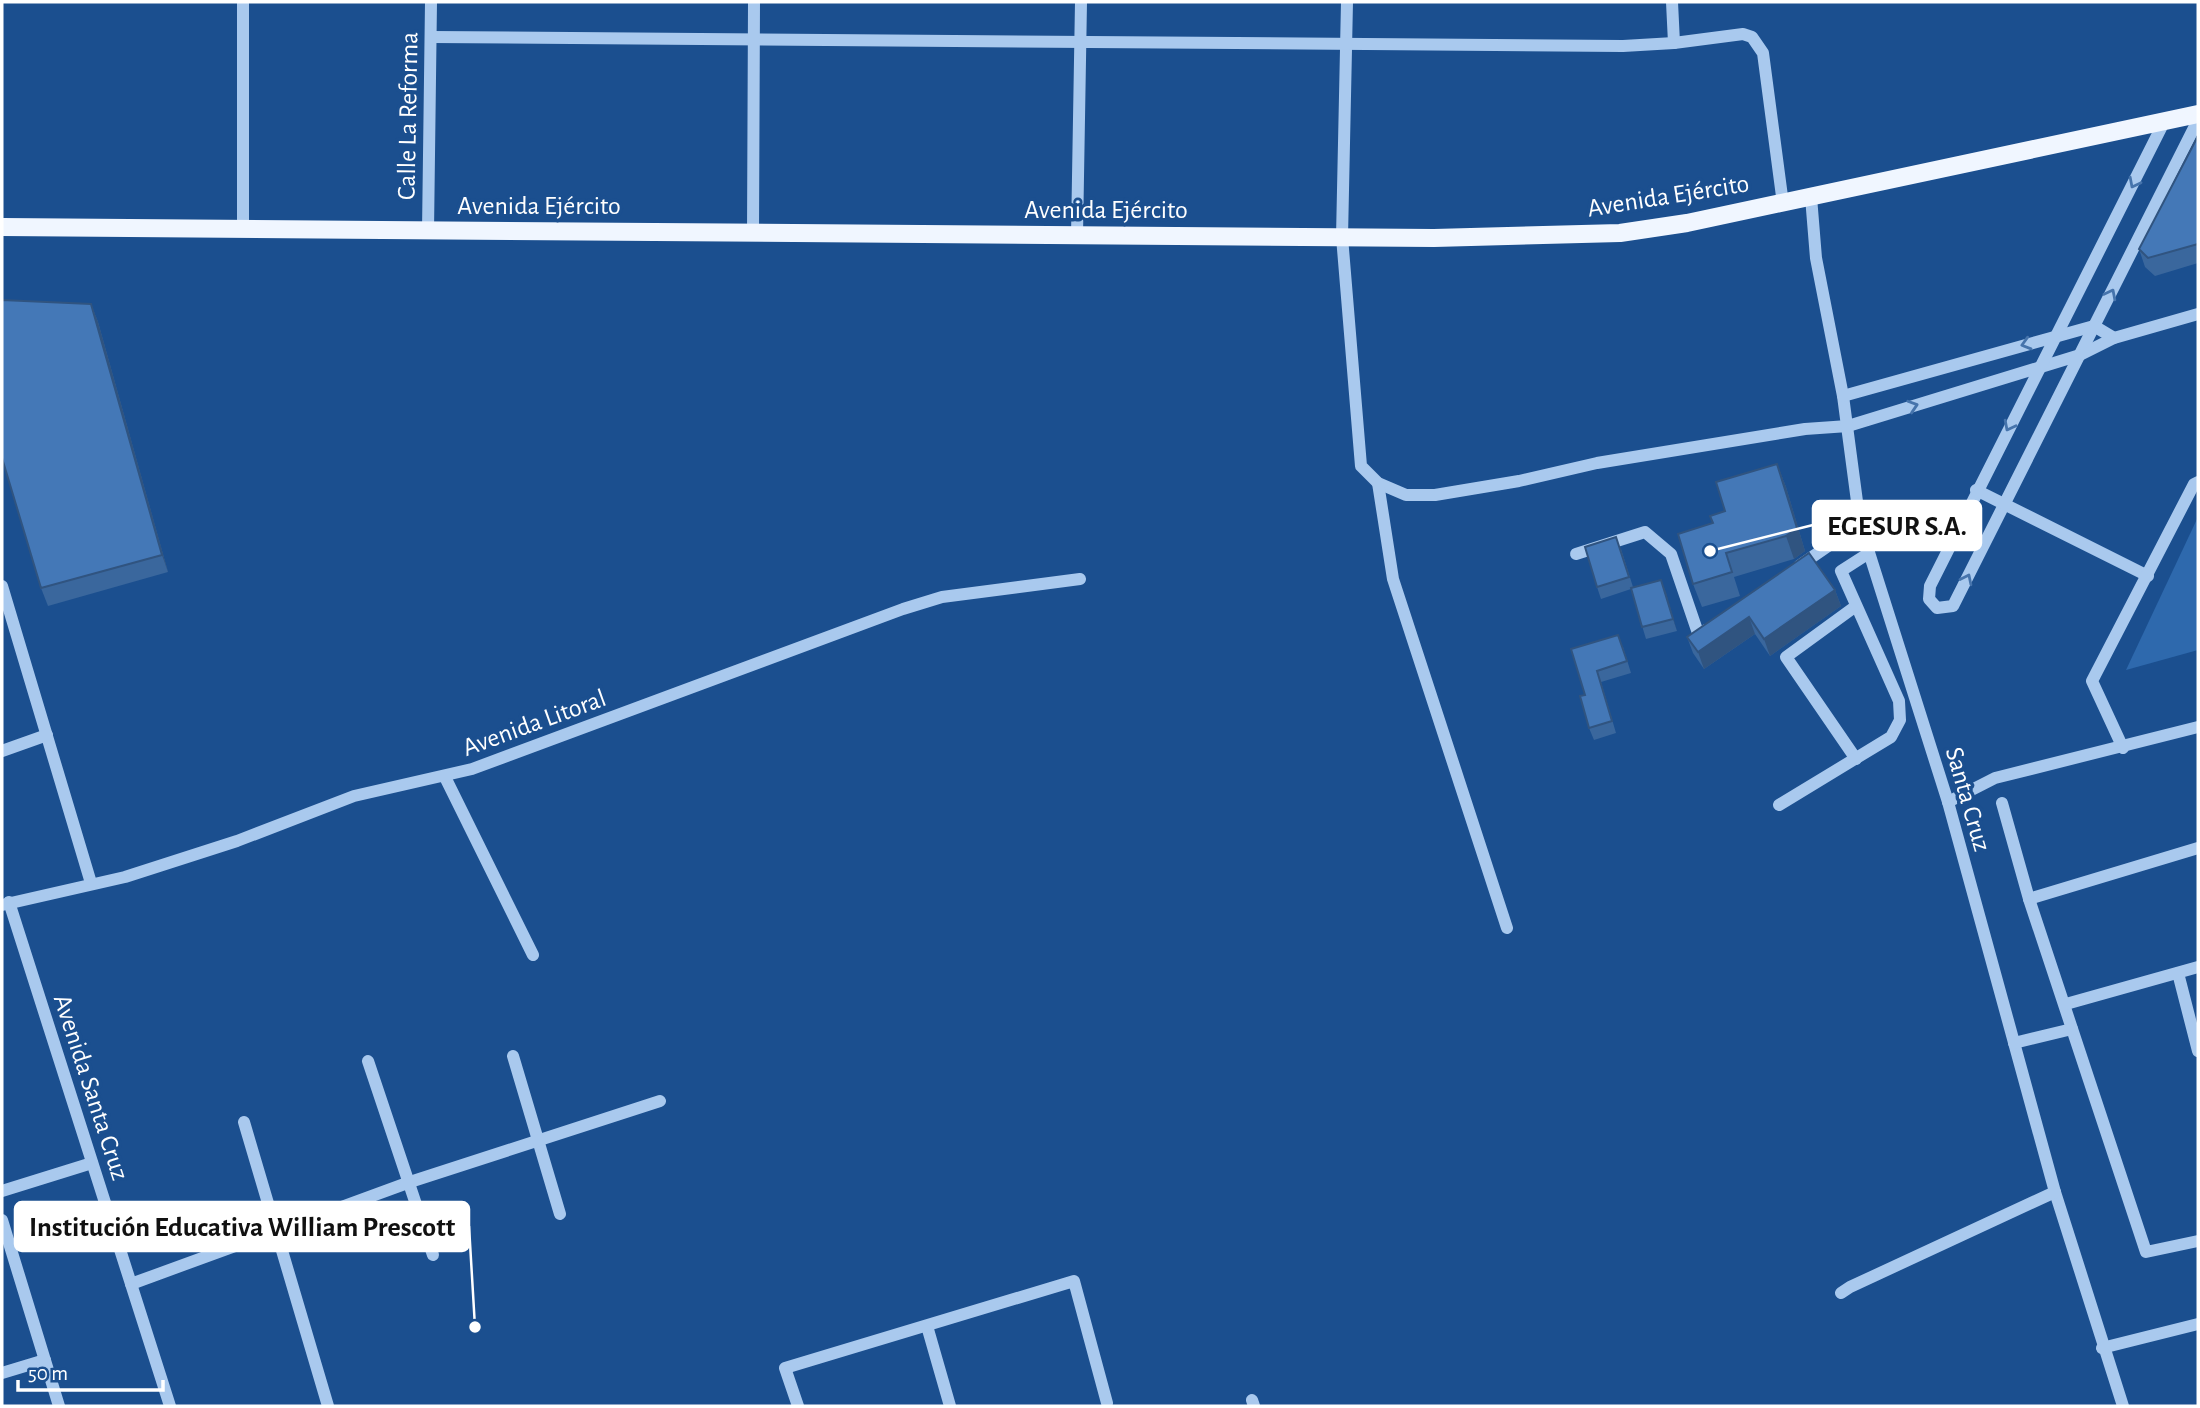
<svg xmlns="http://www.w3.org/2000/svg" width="2200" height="1408" font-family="'Alegreya Sans',sans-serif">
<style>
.green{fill:#2e69ad}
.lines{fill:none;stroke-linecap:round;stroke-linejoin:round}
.minor{stroke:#a9c9ee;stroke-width:12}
.major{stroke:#f0f6ff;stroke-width:18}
.wall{fill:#3a679d}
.shaded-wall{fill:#305480}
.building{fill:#4478b7;stroke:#305480;stroke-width:2}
.oneway{stroke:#4674ac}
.labels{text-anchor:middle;stroke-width:7;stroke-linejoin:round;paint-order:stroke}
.street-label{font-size:26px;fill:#fff;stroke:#1b4f8f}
.leader{fill:none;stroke:#fff;stroke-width:2.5}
.callout-dot{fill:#fff;stroke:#1b4f8f;stroke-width:2.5}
.callout{fill:#fff;stroke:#fff;stroke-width:2.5}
.callout-label{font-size:28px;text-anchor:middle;font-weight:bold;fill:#111}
</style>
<rect width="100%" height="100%" fill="#1b4f8f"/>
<polygon class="green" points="2198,517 2198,650 2126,670"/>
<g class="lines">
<g class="minor">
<polyline points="1347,2 1342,237 1361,466 1378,483 1406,495 1435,495 1519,481 1597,463 1805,429 1848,426 2080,355 2114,338 2198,314"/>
<polyline points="1672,2 1674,43"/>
<polyline points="431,37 1623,46 1674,43 1743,34 1752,37 1763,53 1783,204"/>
<polyline points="2164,122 1930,586 1929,599 1937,608 1953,606 2198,120"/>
<polyline points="1811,197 1816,258 1843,396 1860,524 1948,802 2055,1192 2123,1406"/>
<polyline points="243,229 243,2"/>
<polyline points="428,231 431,2"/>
<polyline points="753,233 754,2"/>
<polyline points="1077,235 1081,2"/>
<polyline points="1843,396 2094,326 2114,338"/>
<polyline points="1378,483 1393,579 1507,928"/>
<polyline points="1976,490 2148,576"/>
<polyline points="1576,554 1645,532 1671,554 1699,636 1706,630"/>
<polyline points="1799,566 1860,524"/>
<polyline points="2,586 91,883"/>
<polyline points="2123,748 2092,681 2194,484 2198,482"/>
<polyline points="2,751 47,735"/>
<polyline points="1856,759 1786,657 1856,606"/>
<polyline points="445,777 533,955"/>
<polyline points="1948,802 1995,778 2198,727"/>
<polyline points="2002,803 2029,899 2146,1252 2198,1241"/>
<polyline points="1779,805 1891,737 1900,720 1899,701 1841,571 1869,553"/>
<polyline points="2029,899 2198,848"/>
<polyline points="9,902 170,1406"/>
<polyline points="2,905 125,877 237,841 354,796 472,769 903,609 942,597 1080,579"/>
<polyline points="2178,973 2198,1051"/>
<polyline points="2066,1004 2198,967"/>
<polyline points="2014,1043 2072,1029"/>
<polyline points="513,1056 560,1214"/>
<polyline points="368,1061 433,1255"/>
<polyline points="244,1122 328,1406"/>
<polyline points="2,1191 92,1163"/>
<polyline points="2,1220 59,1406"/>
<polyline points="131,1284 410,1182 660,1101"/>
<polyline points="1841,1293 1850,1287 2055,1192"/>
<polyline points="927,1326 950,1406"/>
<polyline points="2102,1348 2198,1324"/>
<polyline points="2,1373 45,1360"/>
<polyline points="1252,1400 1254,1406"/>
<polyline points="798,1406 785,1368 1074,1281 1107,1403"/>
</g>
<polyline class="major" points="2,227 1434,238 1620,233 1687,223 2198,114"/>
</g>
<g class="wall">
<polygon points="2198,136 2198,263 2155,276 2145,267 2139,249"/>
<polygon points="91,304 98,322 168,572 48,606 41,588"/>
<polygon points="1777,464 1786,487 1805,551 1794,559 1734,577 1740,596 1702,607 1693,584 1725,511"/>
<polygon points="1621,549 1633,587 1661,580 1677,631 1646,639 1631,589 1601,599 1597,587"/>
<polygon points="1835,590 1841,606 1770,656 1755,634 1704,669 1693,653 1687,637"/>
<polygon points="1623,647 1631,673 1601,682 1616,733 1594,740 1589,728 1585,695 1571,649"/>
</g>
<g class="shaded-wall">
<polygon points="91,304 98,322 168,572 162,555"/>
<polygon points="1777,464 1786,487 1805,551 1794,559 1786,536"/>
<polygon points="1661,580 1666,592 1677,631 1673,619"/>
<polygon points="1835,590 1841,606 1770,656 1764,639"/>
<polygon points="1749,617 1755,634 1704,669 1698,652"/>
</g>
<g class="building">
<polygon points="2198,136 2198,244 2148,258 2139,249"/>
<polygon points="2,300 91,304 162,555 41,588 2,458"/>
<polygon points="1777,464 1797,528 1786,536 1726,553 1732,572 1693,584 1678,534 1713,523 1710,516 1725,511 1716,482"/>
<polygon points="1616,537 1629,577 1597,587 1585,547"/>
<polygon points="1809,553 1835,590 1764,639 1749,617 1698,652 1687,637"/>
<polygon points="1661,580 1673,619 1642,627 1631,588"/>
<polygon points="1618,635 1627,661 1597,671 1612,721 1589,728 1580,696 1585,695 1571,649"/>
</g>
<defs><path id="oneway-chevron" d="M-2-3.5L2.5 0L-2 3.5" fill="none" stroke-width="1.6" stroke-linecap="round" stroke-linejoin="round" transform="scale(1.75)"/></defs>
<g class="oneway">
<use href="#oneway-chevron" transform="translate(2134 183) rotate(117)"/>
<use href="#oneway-chevron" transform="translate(2111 294) rotate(-63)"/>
<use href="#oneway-chevron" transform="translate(2026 344) rotate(164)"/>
<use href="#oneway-chevron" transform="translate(1913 406) rotate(-18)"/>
<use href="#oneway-chevron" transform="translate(2009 426) rotate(117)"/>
<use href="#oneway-chevron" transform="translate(1967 579) rotate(-64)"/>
</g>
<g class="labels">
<g class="street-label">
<text transform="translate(407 116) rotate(-89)" y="9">Calle La Reforma</text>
<text transform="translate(1668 195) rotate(-9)" y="9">Avenida Ejército</text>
<text x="539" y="214">Avenida Ejército</text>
<text x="1106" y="218">Avenida Ejército</text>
<text transform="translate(534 722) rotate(-20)" y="9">Avenida Litoral</text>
<text transform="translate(1969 799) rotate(74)" y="9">Santa Cruz</text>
<text transform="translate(92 1087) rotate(72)" y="9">Avenida Santa Cruz</text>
</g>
</g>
<path class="leader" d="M1710 551L1813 525M475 1327L469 1226"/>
<g class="callout-dot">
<circle cx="1710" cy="551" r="7"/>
<circle cx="475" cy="1327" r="7"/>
</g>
<g class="callout">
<rect x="1813" y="501" width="168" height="49" rx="7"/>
<rect x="15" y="1202" width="454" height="49" rx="7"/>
</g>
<g class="callout-label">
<text x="1897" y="535">EGESUR S.A.</text>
<text x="242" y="1236">Institución Educativa William Prescott</text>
</g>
<rect width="2200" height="1408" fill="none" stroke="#ffffff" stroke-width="7"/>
<path d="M18 1380v10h145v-10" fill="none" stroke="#ffffff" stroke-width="3.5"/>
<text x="28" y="1380" font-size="21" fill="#ffffff" stroke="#1b4f8f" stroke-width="5" paint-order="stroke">50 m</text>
</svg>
